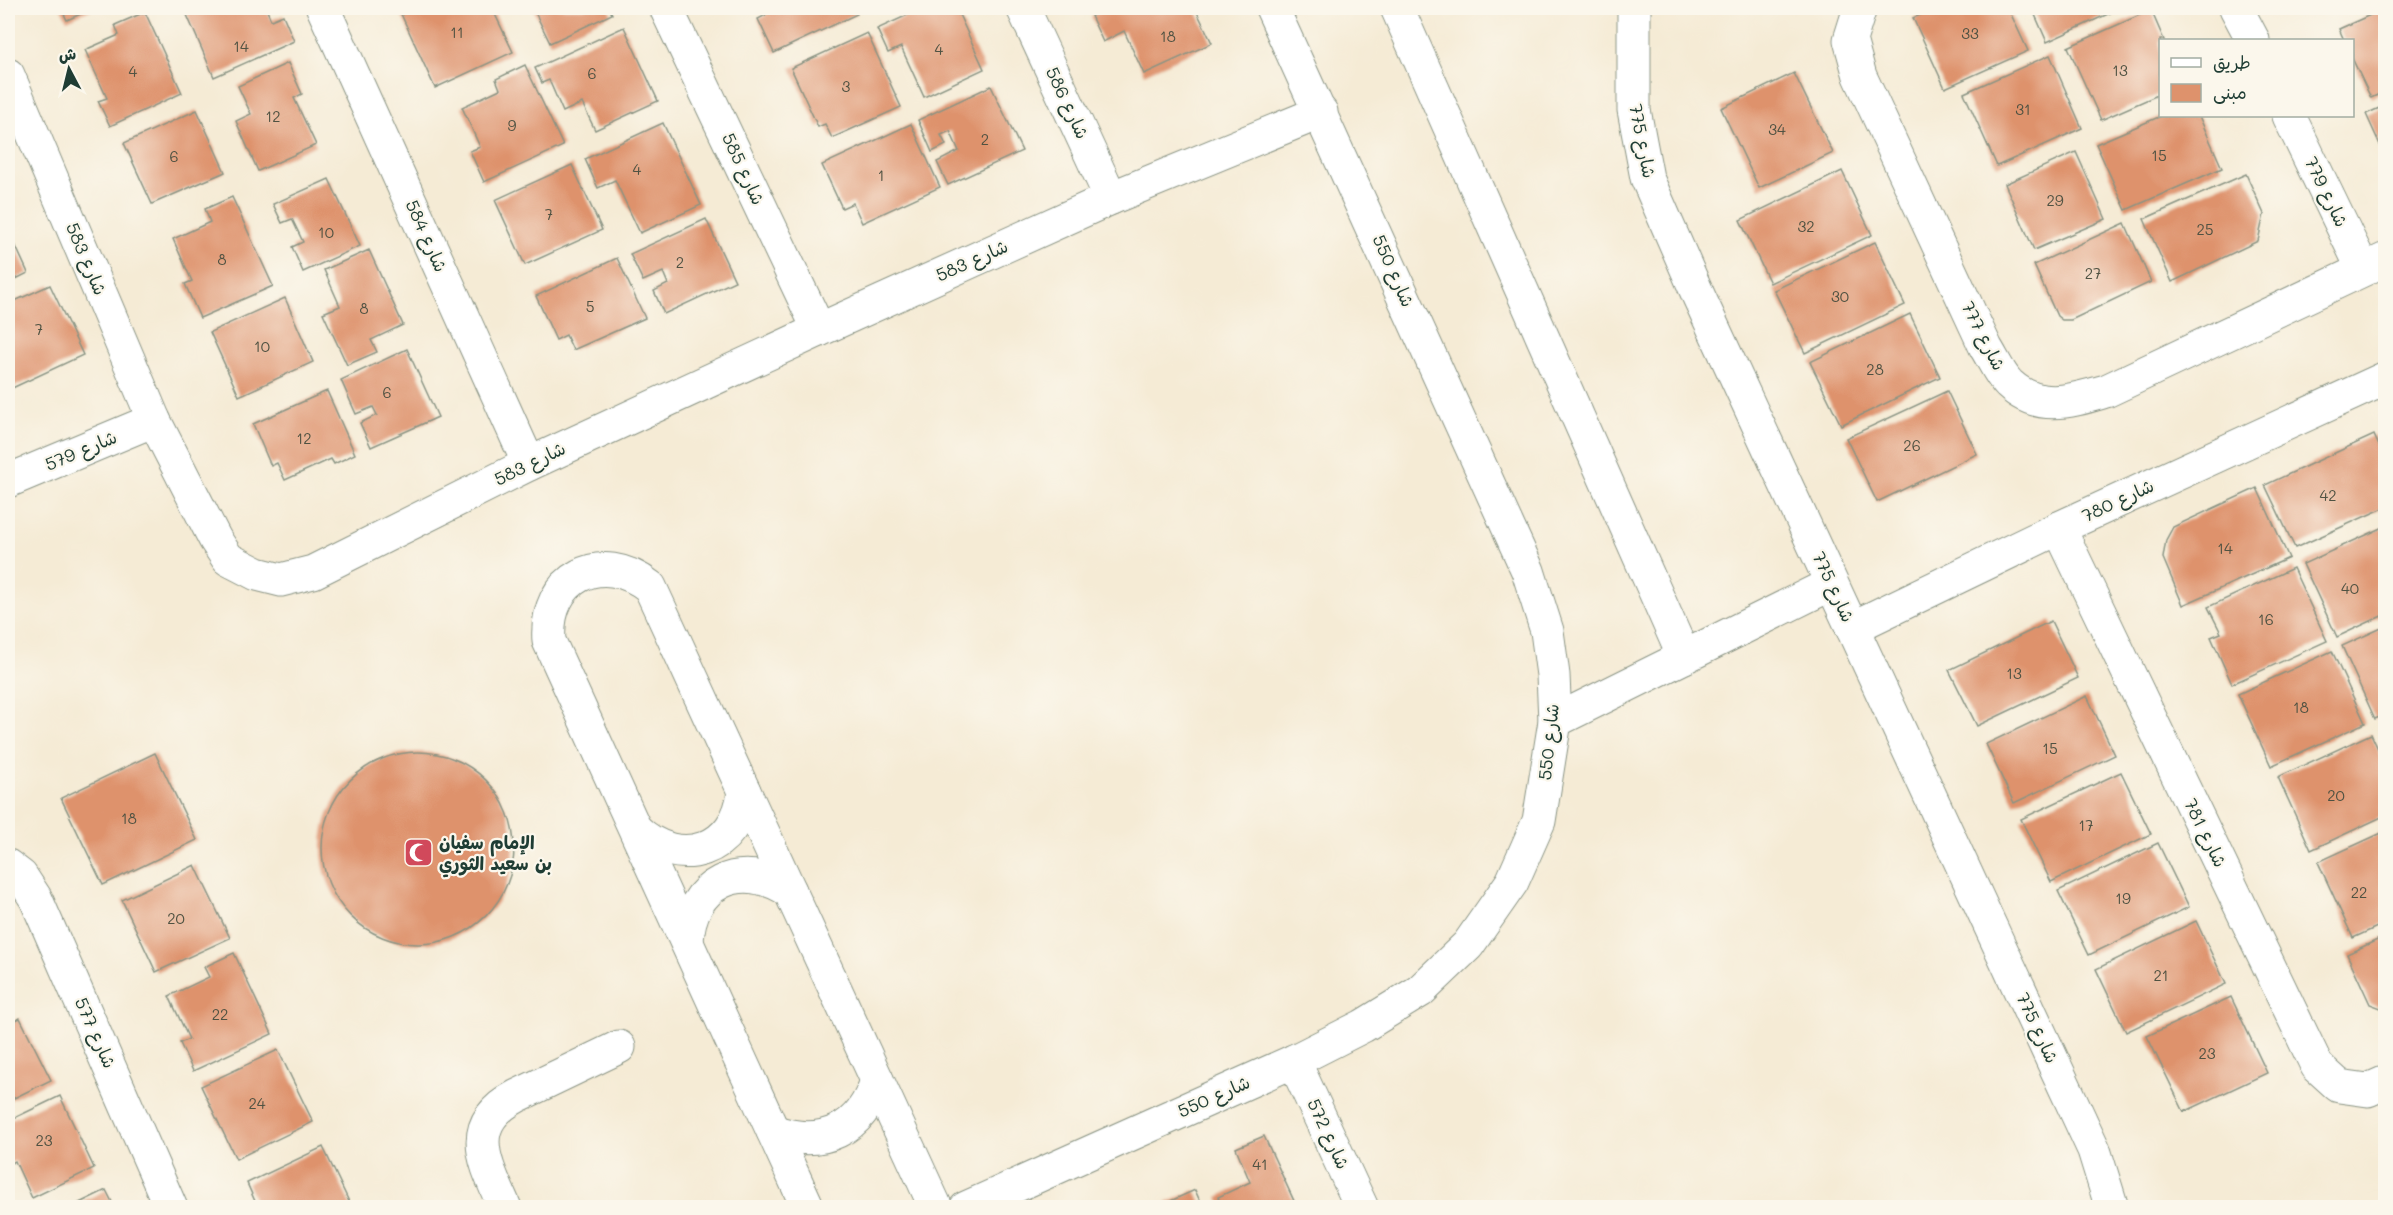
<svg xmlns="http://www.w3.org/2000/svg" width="2393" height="1215" font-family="Mali,'Playpen Sans Arabic',sans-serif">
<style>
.building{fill:#de926c}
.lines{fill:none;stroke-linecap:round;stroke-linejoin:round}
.minor-casing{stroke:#8a9484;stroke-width:35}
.minor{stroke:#fff;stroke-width:33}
.labels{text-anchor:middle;stroke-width:4.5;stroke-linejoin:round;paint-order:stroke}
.number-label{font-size:15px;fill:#4f5242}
.street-label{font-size:18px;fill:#1f3d34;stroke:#fbf7ec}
.poi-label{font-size:18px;font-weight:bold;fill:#1f3d34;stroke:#fbf7ec;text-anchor:start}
</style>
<rect width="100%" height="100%" fill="#fbf7ec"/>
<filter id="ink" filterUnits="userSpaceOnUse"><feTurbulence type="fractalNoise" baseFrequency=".0167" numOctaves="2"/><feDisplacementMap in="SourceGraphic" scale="12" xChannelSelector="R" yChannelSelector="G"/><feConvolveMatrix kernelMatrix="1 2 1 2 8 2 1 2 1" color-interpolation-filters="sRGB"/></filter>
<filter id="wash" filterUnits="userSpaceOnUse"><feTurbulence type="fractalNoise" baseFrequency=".008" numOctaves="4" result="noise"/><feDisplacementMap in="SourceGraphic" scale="24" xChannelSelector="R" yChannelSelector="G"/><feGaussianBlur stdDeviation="1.35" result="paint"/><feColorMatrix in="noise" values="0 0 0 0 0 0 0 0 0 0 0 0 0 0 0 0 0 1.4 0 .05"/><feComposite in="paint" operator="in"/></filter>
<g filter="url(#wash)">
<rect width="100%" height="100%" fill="#f5ebd5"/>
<g id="blocks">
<g class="building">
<polygon points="61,8 94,8 67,20"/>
<polygon points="184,8 266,8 271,20 283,15 294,41 214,77"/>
<polygon points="415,8 492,8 513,52 435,88 401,14"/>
<polygon points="533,8 609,8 612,14 550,43"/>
<polygon points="763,8 854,8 857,14 774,53 758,19 766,15"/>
<polygon points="923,8 956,8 984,69 924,97 901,47 888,53 877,29"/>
<polygon points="1110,8 1195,8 1212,43 1144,74 1124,31 1103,42 1091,16"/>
<polygon points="1937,8 2008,8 2028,51 1945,88 1913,18"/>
<polygon points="2032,8 2121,8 2047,42"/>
<polygon points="2386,8 2386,91 2371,98 2352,58 2352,40 2344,40 2339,29"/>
<polygon points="2151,10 2164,40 2160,40 2160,94 2101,120 2068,47"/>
<polygon points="145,12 182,93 110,126 98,101 107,98 85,50 119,35 115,25"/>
<polygon points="624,27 658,101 595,130 582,103 563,112 549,80 542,83 535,68"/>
<polygon points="867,33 901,107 832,138 825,124 818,127 791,68"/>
<polygon points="2050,55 2082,128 1997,166 1964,93"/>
<polygon points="288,63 302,94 294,98 316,145 258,171 236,121 251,114 238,86"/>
<polygon points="525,65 563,146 484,182 470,151 480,147 462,107 500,89 496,79"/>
<polygon points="1794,73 1833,153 1759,188 1721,108"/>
<polygon points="991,86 1022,151 948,185 937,162 959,151 950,131 941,135 946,145 932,152 918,120"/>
<polygon points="2386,105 2386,158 2366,114"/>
<polygon points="197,110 225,172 152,204 124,143"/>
<polygon points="2161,116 2199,116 2222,168 2126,210 2096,144"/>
<polygon points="663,123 701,205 640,233 615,180 598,188 585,159"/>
<polygon points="911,124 940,187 862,223 853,203 842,208 822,165"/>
<polygon points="2076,152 2106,219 2034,250 2005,184"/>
<polygon points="572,165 602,230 525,265 495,200"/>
<polygon points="1842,171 1872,235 1770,283 1740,220"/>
<polygon points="2246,174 2264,214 2258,241 2172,282 2144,219"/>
<polygon points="329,179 360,246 303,272 292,247 303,242 292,219 282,223 273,204"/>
<polygon points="232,197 273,286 200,318 185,284 192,281 173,239 210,222 205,209"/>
<polygon points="706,219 735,281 664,314 654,291 668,284 663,272 643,281 630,254"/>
<polygon points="2125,223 2151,282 2071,320 2062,320 2057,316 2034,265"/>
<polygon points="8,229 28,273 8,283"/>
<polygon points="1875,242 1905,305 1805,353 1774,290"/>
<polygon points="369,250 403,325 371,340 377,352 347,365 323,313 340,306 324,270"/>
<polygon points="617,258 645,318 573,350 566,335 556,340 536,296"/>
<polygon points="50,285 83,355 8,390 8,304"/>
<polygon points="285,298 313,362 239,396 210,332"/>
<polygon points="1910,314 1940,377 1841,425 1810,362"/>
<polygon points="407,349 438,417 371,447 360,423 377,415 373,407 356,414 341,380"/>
<polygon points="327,391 355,454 334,464 331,459 285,480 277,463 271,466 253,424"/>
<polygon points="1947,391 1977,454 1877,502 1846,438"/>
<polygon points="2374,435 2386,461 2386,507 2295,548 2265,485"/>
<polygon points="2257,488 2289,558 2183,605 2163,558 2166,540 2173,527"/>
<polygon points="2386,526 2386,614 2337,637 2303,564"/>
<polygon points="2293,568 2327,641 2232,684 2211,637 2221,633 2208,607"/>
<polygon points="2051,621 2078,678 1977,726 1949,670"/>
<polygon points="2386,626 2386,714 2375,719 2342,646"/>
<polygon points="2332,651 2365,723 2271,766 2238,694"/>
<polygon points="2087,696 2115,755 2014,803 1986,744"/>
<polygon points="2371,734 2386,766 2386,815 2311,850 2278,777"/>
<circle cx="418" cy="848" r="96"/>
<polygon points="155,753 197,840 103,885 61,798"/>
<polygon points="2121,772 2151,834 2051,882 2021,819"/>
<polygon points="2386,831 2386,923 2353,938 2318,862"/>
<polygon points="2158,843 2189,907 2089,955 2058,891"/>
<polygon points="195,865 230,938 156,972 122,900"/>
<polygon points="2196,921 2226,984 2126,1032 2096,969"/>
<polygon points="2386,936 2386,1010 2370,1004 2347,954"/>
<polygon points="234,953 272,1034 193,1071 180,1043 189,1039 169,996 209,977 204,967"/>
<polygon points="2231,997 2267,1073 2184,1112 2147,1036"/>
<polygon points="20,1018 51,1080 8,1101 8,1024"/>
<polygon points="278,1050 313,1122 236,1159 201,1086"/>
<polygon points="60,1096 94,1168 32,1198 15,1161 8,1165 8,1121"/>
<polygon points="1264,1136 1294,1201 1279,1208 1223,1208 1218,1197 1250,1182 1236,1148"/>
<polygon points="323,1147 352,1208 258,1208 247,1183"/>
<polygon points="106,1190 115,1208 69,1208"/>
<polygon points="1195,1190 1203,1208 1155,1208"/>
</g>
</g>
</g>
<g filter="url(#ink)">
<use href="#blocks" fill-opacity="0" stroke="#8a9484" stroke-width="1.5"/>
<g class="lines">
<defs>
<g id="minor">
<polyline points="323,8 529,464"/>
<polyline points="666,8 819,330"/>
<polyline points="1023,8 1111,198"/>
<polyline points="1397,8 1684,657"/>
<polyline points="1634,8 1634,110 1647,178 1699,297 2094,1150 2112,1208"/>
<path d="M 1860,8 L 1850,40 L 1860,76 L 1986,348 C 1993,359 2000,375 2009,384 C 2039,412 2071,401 2106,391 L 2386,259"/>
<polyline points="2236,8 2253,40"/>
<polyline points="8,75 154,420 215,539 228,559 257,574 281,580 313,572 529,464 819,330 1111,198 1321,112"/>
<polyline points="2289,116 2363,269"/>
<polyline points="8,481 154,420"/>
<polyline points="2059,528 2317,1066 2339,1086 2368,1090 2386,1082"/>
<polyline points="1852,628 2059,528 2386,378"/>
<polyline points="1555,721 1831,584"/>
<path d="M 636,830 C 679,871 738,851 744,791"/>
<polyline points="8,866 21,876 36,899 171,1208"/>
<path d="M 687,942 C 689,883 741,858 790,891"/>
<polyline points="1294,1061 1362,1208"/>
<path d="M 773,1131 C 822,1149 862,1130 877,1080"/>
<path d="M 505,1208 C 486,1164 462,1125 517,1096 L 619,1047"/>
<path d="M 808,1208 L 549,641 C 544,578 601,548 650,587 L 936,1208"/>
<polyline points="966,1208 1294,1061 1363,1026 1420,991 1468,945 1512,882 1539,821 1555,721 1553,675 1547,631 1528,571 1272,8"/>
</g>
</defs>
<use href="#minor" class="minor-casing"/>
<use href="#minor" class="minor"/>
</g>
</g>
<defs>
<symbol id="mosque-square" viewBox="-11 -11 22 22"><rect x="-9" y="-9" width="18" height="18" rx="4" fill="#d1495b" stroke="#fbf7ec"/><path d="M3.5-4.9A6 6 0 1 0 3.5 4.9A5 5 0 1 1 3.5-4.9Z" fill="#fff"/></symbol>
</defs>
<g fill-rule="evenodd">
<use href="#mosque-square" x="402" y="836" width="33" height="33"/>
</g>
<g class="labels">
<g class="number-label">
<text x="457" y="38">11</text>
<text x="1970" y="39">33</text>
<text x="1168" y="42">18</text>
<text x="241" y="52">14</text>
<text x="939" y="55">4</text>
<text x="2120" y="76">13</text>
<text x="133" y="77">4</text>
<text x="592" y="79">6</text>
<text x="846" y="92">3</text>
<text x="2023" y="115">31</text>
<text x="273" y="122">12</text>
<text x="512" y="131">9</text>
<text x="1777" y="135">34</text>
<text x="985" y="145">2</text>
<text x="2159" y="161">15</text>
<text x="174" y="162">6</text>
<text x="637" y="175">4</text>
<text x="881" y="181">1</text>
<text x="2055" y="206">29</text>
<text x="549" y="220">7</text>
<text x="1806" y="232">32</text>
<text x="2205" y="235">25</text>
<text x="326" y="238">10</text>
<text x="222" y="265">8</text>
<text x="680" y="268">2</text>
<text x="2093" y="279">27</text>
<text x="1840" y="302">30</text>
<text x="590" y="312">5</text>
<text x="364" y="314">8</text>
<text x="39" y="335">7</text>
<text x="262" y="352">10</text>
<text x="1875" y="375">28</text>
<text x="387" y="398">6</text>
<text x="304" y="444">12</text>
<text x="1912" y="451">26</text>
<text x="2328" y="501">42</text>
<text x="2225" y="554">14</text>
<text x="2350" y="594">40</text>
<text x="2266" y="625">16</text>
<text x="2014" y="679">13</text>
<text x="2301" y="713">18</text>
<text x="2050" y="754">15</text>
<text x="2336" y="801">20</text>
<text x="129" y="824">18</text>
<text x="2086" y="831">17</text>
<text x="2359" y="898">22</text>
<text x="2123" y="904">19</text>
<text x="176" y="924">20</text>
<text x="2161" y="981">21</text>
<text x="220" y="1020">22</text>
<text x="2207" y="1059">23</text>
<text x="257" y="1109">24</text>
<text x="44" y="1146">23</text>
<text x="1260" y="1170">41</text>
</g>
<g class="street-label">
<text transform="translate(1067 103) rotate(65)" y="6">شارع 586</text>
<text transform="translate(1642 141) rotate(79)" y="6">شارع 775</text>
<text transform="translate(743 169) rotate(65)" y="6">شارع 585</text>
<text transform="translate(2326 192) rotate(64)" y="6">شارع 779</text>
<text transform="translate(426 236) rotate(66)" y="6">شارع 584</text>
<text transform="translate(86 259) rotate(67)" y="6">شارع 583</text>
<text transform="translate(972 261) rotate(-24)" y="6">شارع 583</text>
<text transform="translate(1393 271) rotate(66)" y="6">شارع 550</text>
<text transform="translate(1983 336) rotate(63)" y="6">شارع 777</text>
<text transform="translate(81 451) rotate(-23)" y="6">شارع 579</text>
<text transform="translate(530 464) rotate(-26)" y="6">شارع 583</text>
<text transform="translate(2118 501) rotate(-25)" y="6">شارع 780</text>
<text transform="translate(1833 587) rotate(65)" y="6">شارع 775</text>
<text transform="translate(1549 742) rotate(-84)" y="6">شارع 550</text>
<text transform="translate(2205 833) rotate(64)" y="6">شارع 781</text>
<text transform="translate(2037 1028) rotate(65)" y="6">شارع 775</text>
<text transform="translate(95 1033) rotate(66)" y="6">شارع 577</text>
<text transform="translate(1214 1097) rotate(-24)" y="6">شارع 550</text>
<text transform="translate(1328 1134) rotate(65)" y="6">شارع 572</text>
</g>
<g class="poi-label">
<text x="439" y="849">الإمام سفيان<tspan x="439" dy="21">بن سعيد الثوري</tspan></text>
</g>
</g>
<rect width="2393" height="1215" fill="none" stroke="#fbf7ec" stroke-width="30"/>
<rect x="2159" y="39" width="195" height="78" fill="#fbf7ec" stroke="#a3ada2" stroke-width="1.5"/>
<rect x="2171" y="58" width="30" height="9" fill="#ffffff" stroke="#a3ada2" stroke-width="1.5"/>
<text x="2213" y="69" font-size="18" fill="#1f3d34">طريق</text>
<rect x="2171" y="84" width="30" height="18" fill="#de926c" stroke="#a3ada2" stroke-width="1.5"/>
<text x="2213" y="99" font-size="18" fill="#1f3d34">مبنى</text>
<g transform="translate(69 69) rotate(353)" stroke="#fbf7ec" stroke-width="4.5" paint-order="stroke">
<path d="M0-4.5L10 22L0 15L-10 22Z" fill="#1f3d34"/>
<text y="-9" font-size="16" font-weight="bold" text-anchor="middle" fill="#1f3d34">ش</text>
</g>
</svg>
